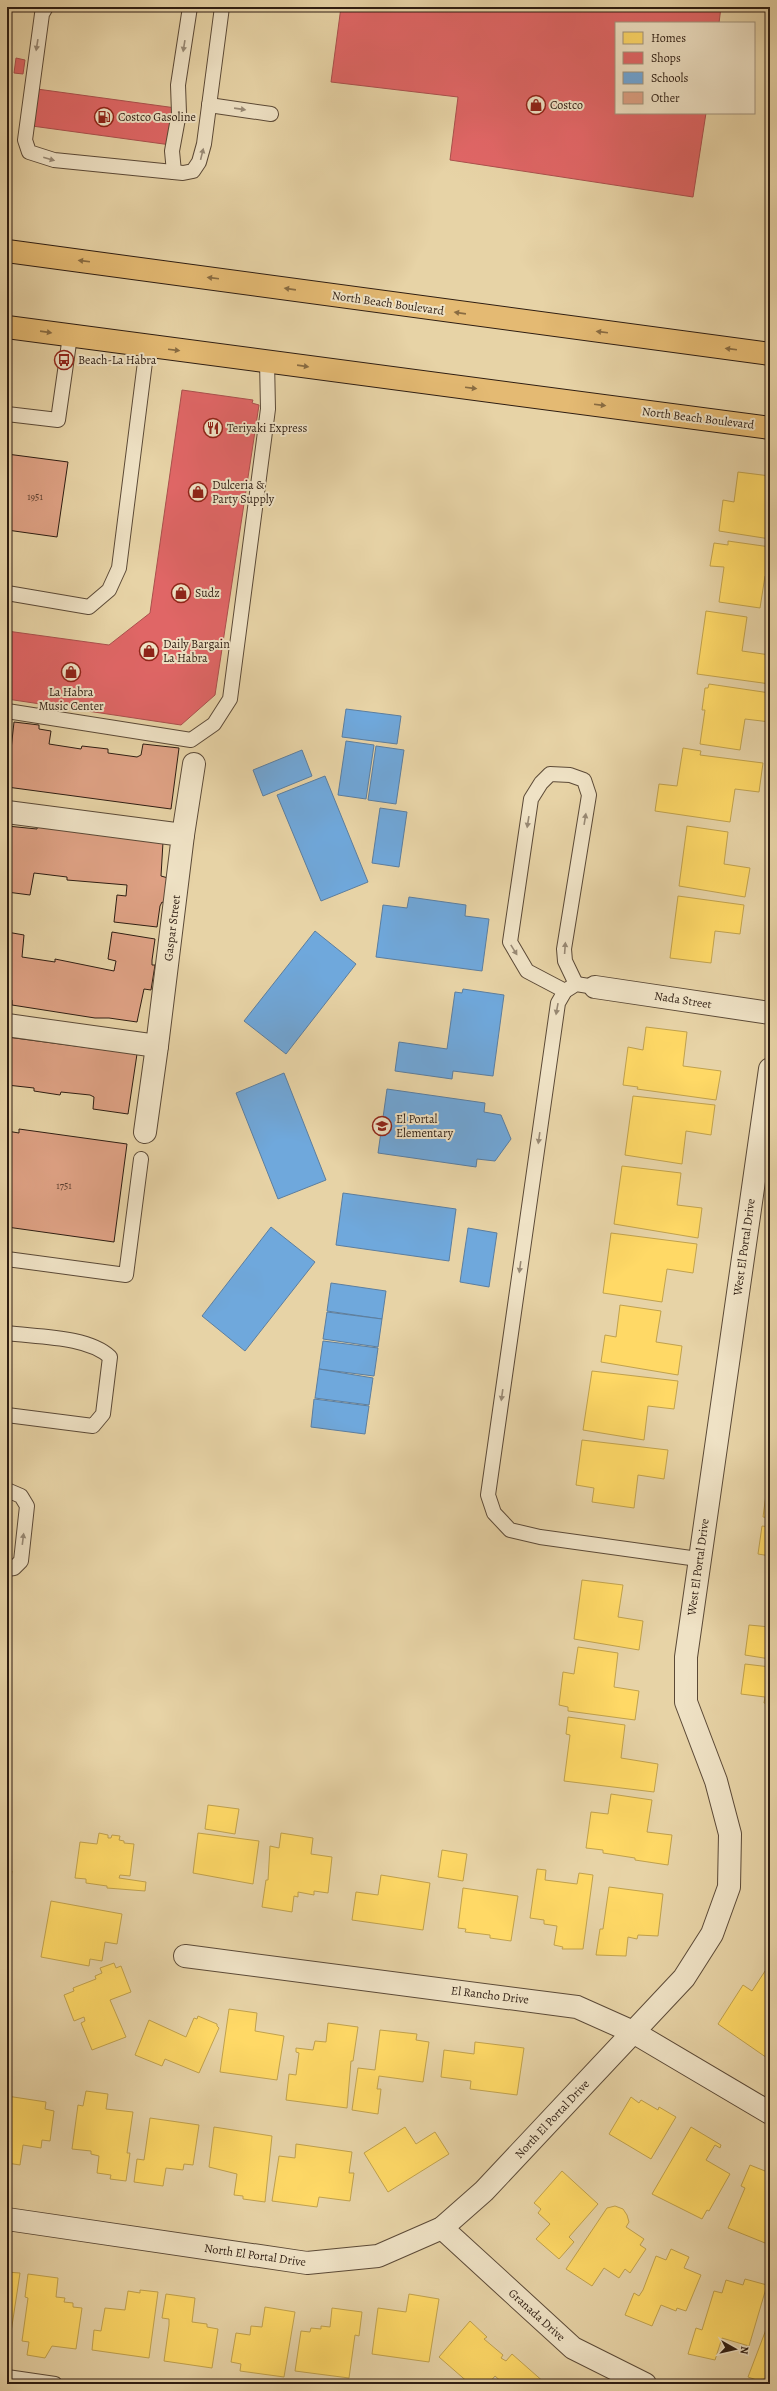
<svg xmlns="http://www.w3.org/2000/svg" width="777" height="2391" font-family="Alegreya,serif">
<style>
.homes{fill:#ffd966;stroke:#c0a14d}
.shops{fill:#e06666;stroke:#ab504d}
.schools{fill:#6fa8dc;stroke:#5c7e9f}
.building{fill:#dfa285;stroke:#2e1d12}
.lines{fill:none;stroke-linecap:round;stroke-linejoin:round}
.service-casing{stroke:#5c4a37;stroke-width:16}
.minor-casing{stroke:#5c4a37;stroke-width:24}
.primary-casing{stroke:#2e1d12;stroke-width:24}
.service{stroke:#efe2c5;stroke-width:14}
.minor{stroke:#efe2c5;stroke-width:22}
.primary{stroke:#e4ba73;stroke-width:22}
.oneway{fill:#988974}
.oneway2{fill:#896c42}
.labels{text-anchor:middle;stroke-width:4;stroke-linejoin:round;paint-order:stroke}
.number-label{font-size:10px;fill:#5a3e2f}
.poi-label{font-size:12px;fill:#2e1d12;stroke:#efe2c5;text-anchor:start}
.street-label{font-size:12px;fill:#2e1d12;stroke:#efe2c5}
</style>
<rect width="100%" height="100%" fill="#e7d3a6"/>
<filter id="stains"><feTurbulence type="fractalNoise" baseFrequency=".005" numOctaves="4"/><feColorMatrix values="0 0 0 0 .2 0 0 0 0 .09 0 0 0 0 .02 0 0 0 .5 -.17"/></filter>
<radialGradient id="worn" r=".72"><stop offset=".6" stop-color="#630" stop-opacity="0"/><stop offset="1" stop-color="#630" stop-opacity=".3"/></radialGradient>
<g class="homes">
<polygon points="738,472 770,476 770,539 719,531 723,500 734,502"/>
<polygon points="728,541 770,547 770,577 765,576 760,608 719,602 724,567 710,566 714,543 728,545"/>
<polygon points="706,611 747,617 742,651 770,655 770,684 697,674"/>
<polygon points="709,684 770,693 770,722 745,719 740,750 700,744 705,710 702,710 705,688 708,688"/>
<polygon points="683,748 701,751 700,755 763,763 759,792 735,789 730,822 655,811 659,784 677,786"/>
<polygon points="687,826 728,832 724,864 750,868 745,897 679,886"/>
<polygon points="678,896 744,905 740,934 715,931 711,963 670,958"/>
<polygon points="646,1027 687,1032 683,1066 721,1071 716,1100 637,1089 638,1087 623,1085 628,1047 643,1050"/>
<polygon points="633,1096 715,1105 711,1135 686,1131 682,1164 625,1155"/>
<polygon points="622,1166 681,1173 677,1205 702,1208 698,1238 614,1224"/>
<polygon points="611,1233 697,1244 693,1273 667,1269 662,1302 603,1293"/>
<polygon points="620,1305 661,1311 656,1342 682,1346 678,1375 601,1362 605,1335 616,1337"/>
<polygon points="592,1371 678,1381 674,1409 648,1406 644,1440 583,1430"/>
<polygon points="582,1440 668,1450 664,1479 638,1475 634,1508 592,1502 594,1488 576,1485"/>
<polygon points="767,1487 770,1487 770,1518 763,1517"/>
<polygon points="762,1526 770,1527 770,1556 758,1554"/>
<polygon points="582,1580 623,1585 618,1617 643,1621 639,1650 574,1639"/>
<polygon points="749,1625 770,1627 770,1659 745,1655"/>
<polygon points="578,1647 618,1653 614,1687 639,1691 635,1720 568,1711 568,1707 559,1705 563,1672 574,1674"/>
<polygon points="745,1664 770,1667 770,1704 764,1703 765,1697 741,1694"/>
<polygon points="568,1717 625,1725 621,1758 658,1764 654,1792 564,1781 570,1735 566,1734"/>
<polygon points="611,1794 652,1800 647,1832 672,1835 668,1865 635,1860 635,1858 603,1853 603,1850 586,1848 591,1812 608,1814"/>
<polygon points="208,1805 239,1809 235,1834 205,1829"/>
<polygon points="99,1833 108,1835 108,1838 111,1838 112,1835 120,1836 119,1840 124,1841 124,1843 134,1844 130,1876 120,1875 119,1878 146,1882 145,1891 107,1888 107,1886 86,1883 86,1879 75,1878 80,1842 97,1844"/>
<polygon points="198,1833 259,1841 253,1884 193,1873"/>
<polygon points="281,1833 313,1838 311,1854 332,1857 328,1893 314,1891 314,1895 298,1892 298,1897 294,1896 292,1912 262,1907 266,1880 268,1880 270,1846 279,1848"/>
<polygon points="442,1850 467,1854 463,1881 438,1877"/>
<polygon points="537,1869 546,1870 545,1880 577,1884 579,1873 593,1875 583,1949 562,1949 563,1947 554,1945 557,1926 544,1924 544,1920 530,1918"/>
<polygon points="7,1870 12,1871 8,1902 7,1902"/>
<polygon points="381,1875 430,1883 423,1930 352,1920 356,1892 378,1895"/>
<polygon points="609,1887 663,1894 658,1936 638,1935 637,1939 628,1937 626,1956 596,1955 600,1929 603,1929"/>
<polygon points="463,1888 518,1896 511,1941 490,1938 490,1935 465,1932 466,1929 458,1928"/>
<polygon points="51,1901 122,1914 117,1944 105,1942 102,1961 90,1959 89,1966 41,1957"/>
<polygon points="114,1963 116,1968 121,1966 131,1992 110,2000 126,2037 92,2050 81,2023 85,2021 84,2017 74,2021 64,1995 74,1991 73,1988 96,1979 95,1976 102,1973 100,1968"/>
<polygon points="769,1965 770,2028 767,2034 770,2036 770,2060 718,2024 743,1985 752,1991"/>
<polygon points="229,2009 257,2013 255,2031 284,2036 277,2080 220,2072"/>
<polygon points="198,2016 217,2024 217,2026 219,2028 199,2073 165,2059 162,2066 135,2055 149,2020 186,2037 194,2018 197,2019"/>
<polygon points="328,2023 358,2027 353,2061 351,2061 347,2108 286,2100 289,2074 296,2075 299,2053 296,2052 296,2048 313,2050 315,2041 326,2042"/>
<polygon points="380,2030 417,2034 416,2040 429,2042 423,2082 379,2076 377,2089 381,2089 378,2114 352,2110 358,2068 375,2070"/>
<polygon points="475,2042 524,2048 517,2095 470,2089 471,2081 441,2077 444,2050 474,2054"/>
<polygon points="86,2091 108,2094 106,2109 133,2112 127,2153 130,2153 126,2181 110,2179 111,2175 97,2173 99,2156 91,2154 91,2151 72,2149 78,2105 83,2106"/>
<polygon points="7,2096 46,2102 45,2109 54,2111 50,2141 42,2140 41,2148 23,2145 20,2165 7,2163"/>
<polygon points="631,2097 639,2103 641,2100 658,2110 659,2107 676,2117 651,2159 609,2134"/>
<polygon points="150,2118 199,2125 193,2165 184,2164 183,2170 166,2168 163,2186 134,2182 137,2159 144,2160"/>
<polygon points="214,2127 272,2136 265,2202 243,2199 243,2196 234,2195 237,2174 209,2167"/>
<polygon points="405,2127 416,2144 435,2132 449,2154 388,2192 364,2153"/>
<polygon points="691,2127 721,2145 720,2148 715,2145 706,2160 730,2174 709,2211 707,2210 702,2219 652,2194"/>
<polygon points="296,2144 352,2152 349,2173 354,2173 350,2201 319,2197 317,2207 272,2201 279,2156 295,2158"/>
<polygon points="750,2165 770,2173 770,2245 728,2228 745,2188 741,2186"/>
<polygon points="562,2171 598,2204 569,2237 574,2242 559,2259 536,2239 550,2224 538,2213 541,2209 534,2203"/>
<polygon points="615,2206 623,2209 627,2215 629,2222 626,2227 644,2239 640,2245 646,2249 630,2273 625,2269 619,2278 604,2268 592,2286 566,2269 607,2208"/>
<polygon points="671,2249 689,2257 684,2268 701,2275 686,2311 677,2308 676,2311 661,2305 652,2326 625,2315 634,2293 639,2296 643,2290 656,2256 666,2260"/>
<polygon points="7,2272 20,2273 10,2339 7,2338"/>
<polygon points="28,2274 58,2278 56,2297 65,2298 64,2302 73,2303 73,2307 82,2308 76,2349 52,2346 45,2358 27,2355 29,2342 22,2341 28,2298 25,2297"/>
<polygon points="745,2279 767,2285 749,2346 722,2338 715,2360 688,2354 696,2328 702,2330 714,2291 722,2293 726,2280 743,2285"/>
<polygon points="140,2290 158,2292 149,2358 92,2350 94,2330 101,2331 105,2308 125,2310 128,2291 140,2293"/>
<polygon points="166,2294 195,2298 192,2322 207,2324 207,2327 218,2329 212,2368 164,2361 169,2325 169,2319 162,2318"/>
<polygon points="409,2294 439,2299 429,2362 372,2354 378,2308 406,2312"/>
<polygon points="265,2307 295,2312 284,2377 240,2371 241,2364 231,2362 236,2333 250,2335 251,2326 262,2327"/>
<polygon points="332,2308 362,2312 359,2336 355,2335 349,2378 295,2371 301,2331 310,2332 311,2328 321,2329 321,2326 330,2327"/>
<polygon points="770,2319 770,2382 763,2379 762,2382 748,2377"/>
<polygon points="470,2321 487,2337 484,2339 503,2355 501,2358 506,2361 512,2354 546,2384 504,2384 495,2376 488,2384 470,2384 439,2357"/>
</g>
<g class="shops">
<polygon points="341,7 721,7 719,23 616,23 616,113 706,113 693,197 450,160 458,97 331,82"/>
<polygon points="16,58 25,60 23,74 14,73"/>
<polygon points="37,89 176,108 171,145 32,126"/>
<polygon points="182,390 253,400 252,403 259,405 215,695 181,725 7,699 7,631 109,645 150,613"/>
</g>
<g class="schools">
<polygon points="346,709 401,716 397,744 342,737"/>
<polygon points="346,741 374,745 366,799 338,795"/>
<polygon points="376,746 404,750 396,804 368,800"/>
<polygon points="302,750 312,776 263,796 253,770"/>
<polygon points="325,776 368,882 321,901 277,795"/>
<polygon points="380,808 407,812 399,867 372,863"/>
<polygon points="409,897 466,905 465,916 489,919 482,971 376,957 383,905 407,908"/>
<polygon points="315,931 356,964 286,1054 244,1021"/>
<polygon points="463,989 504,995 493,1076 453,1071 452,1079 395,1071 399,1042 447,1049 455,992 462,993"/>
<polygon points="284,1073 326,1180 278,1199 236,1093"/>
<polygon points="387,1089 485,1103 484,1112 501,1115 511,1139 495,1161 477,1159 476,1167 378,1153"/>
<polygon points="343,1193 456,1209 449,1261 336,1245"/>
<polygon points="271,1227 315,1262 245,1351 202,1316"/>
<polygon points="468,1228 497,1233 489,1287 460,1282"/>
<polygon points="331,1283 386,1291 382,1319 327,1311"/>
<polygon points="327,1312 382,1319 378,1347 323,1339"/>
<polygon points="323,1341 378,1348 374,1376 319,1369"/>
<polygon points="319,1369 373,1378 369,1405 315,1398"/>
<polygon points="314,1399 369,1406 365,1434 311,1427"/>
</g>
<g class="building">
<polygon points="7,454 68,462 57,537 7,530"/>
<polygon points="14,722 39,725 39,729 51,731 49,744 81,749 82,746 108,749 108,753 137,757 141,755 143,744 179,748 171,809 7,787"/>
<polygon points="38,824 163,842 161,876 168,878 164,903 162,902 160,906 157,927 114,922 117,895 126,896 127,885 67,880 67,877 34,873 30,895 7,892 7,826 37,829"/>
<polygon points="7,932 24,935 22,957 55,962 55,959 114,971 116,961 108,959 112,932 155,939 152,960 152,965 155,965 151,990 144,989 137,1022 109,1018 95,1018 12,1005 12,1000 7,999"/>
<polygon points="7,1037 137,1054 128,1114 93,1109 94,1097 90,1095 61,1092 60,1095 34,1091 34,1088 7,1085"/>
<polygon points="19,1129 127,1144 114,1242 7,1227 7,1131 19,1133"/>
</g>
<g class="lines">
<defs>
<g id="service">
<polyline points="46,7 42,14 25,140 29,152 54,160 183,173 193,171 199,162 204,144 222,7"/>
<polyline points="209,105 271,114"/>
<polyline points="174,172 172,151 179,113 178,85 190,7"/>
<polyline points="7,414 58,420 70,336"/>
<polyline points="7,593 89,607 109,590 119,568 147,346"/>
<polyline points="7,711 191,740 214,724 230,699 268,409 267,361"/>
<polyline points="595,987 576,984 565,991 558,1003 488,1495 494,1513 510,1530 540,1537 698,1559"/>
<polyline points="565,991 527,971 510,942 531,799 541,783 550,774 570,775 584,780 589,795 564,949 565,961 576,984"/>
<polyline points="7,1259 126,1275 141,1159"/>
<path d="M 7,1333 C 37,1337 88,1336 110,1357 L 103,1414 L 93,1426 L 7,1415"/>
<polyline points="7,1490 21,1496 27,1506 21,1561 14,1568 7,1569"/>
<polyline points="7,2377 55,2384"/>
</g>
<g id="minor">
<polyline points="7,812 183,835 157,1046 7,1025"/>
<polyline points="183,835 194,764"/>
<polyline points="595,987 770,1013"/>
<polyline points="145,1132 157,1046"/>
<polyline points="185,1956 577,2007 633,2032 770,2113"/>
<polyline points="7,2219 307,2263 378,2256 442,2228 484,2191 684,1978 712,1934 729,1887 730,1834 716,1781 686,1702 686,1657 770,1069"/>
<polyline points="442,2228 573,2348 645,2384"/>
</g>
<g id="primary">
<polyline points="7,251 770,354"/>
<polyline points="7,327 770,428"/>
</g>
</defs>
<use href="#service" class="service-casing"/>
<use href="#minor" class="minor-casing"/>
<use href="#primary" class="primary-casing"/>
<use href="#service" class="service"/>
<use href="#minor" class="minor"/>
<use href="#primary" class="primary"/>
</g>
<defs><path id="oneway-solid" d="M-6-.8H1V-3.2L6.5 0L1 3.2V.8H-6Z"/></defs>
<g class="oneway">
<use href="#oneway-solid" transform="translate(37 45) rotate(99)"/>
<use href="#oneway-solid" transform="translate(184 46) rotate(99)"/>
<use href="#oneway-solid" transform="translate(240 109) rotate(8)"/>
<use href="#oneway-solid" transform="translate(202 154) rotate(-76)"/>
<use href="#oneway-solid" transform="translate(49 159) rotate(16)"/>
<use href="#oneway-solid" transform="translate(585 819) rotate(-81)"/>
<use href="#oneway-solid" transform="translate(528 822) rotate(99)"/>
<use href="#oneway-solid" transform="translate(565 948) rotate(-86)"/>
<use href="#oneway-solid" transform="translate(514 950) rotate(58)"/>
<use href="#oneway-solid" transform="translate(557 1009) rotate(100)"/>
<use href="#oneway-solid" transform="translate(539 1138) rotate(98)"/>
<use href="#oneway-solid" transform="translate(520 1267) rotate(98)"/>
<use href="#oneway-solid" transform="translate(502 1395) rotate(98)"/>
<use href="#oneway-solid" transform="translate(23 1539) rotate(-83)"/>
</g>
<g class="oneway2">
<use href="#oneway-solid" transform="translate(84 261) rotate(-173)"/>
<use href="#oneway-solid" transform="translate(213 278) rotate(-173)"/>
<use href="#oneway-solid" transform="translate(290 289) rotate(-172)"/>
<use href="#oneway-solid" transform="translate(460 313) rotate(-172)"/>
<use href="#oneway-solid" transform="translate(46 332) rotate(8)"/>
<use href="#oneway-solid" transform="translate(602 332) rotate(-173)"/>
<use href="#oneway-solid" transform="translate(731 349) rotate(-173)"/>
<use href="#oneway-solid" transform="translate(174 350) rotate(7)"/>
<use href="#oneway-solid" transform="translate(303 366) rotate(8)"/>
<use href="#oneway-solid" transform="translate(471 388) rotate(7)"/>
<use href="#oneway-solid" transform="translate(600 405) rotate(7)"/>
</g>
<defs>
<symbol id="shop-ring" viewBox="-11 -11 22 22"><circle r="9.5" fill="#efe2c5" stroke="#8f2418" stroke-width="1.5"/><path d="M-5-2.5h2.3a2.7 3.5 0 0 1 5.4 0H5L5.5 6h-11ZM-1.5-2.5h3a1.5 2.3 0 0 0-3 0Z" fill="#8f2418"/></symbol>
<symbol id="fuel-ring" viewBox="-11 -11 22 22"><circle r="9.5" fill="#efe2c5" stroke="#8f2418" stroke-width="1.5"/><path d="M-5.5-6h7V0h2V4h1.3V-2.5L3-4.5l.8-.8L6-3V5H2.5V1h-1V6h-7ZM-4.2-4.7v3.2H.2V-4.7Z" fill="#8f2418"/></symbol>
<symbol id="bus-ring" viewBox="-11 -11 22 22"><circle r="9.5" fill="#efe2c5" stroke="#8f2418" stroke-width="1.5"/><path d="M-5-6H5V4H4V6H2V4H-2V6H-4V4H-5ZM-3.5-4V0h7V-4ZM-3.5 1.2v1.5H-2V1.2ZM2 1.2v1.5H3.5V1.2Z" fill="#8f2418"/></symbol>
<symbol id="restaurant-ring" viewBox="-11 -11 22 22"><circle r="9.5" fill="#efe2c5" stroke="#8f2418" stroke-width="1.5"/><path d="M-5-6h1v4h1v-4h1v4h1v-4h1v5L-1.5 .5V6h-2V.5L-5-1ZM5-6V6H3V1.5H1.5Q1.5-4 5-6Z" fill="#8f2418"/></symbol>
<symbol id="school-ring" viewBox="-11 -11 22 22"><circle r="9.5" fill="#efe2c5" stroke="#8f2418" stroke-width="1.5"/><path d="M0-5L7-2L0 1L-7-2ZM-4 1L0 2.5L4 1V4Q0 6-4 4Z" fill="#8f2418"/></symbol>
</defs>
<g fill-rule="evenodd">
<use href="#shop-ring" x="525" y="94" width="22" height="22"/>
<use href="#fuel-ring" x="93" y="106" width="22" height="22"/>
<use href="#bus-ring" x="53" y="349" width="22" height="22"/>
<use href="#restaurant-ring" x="202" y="417" width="22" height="22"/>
<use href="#shop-ring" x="187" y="481" width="22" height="22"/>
<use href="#shop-ring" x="170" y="582" width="22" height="22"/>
<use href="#shop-ring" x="138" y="640" width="22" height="22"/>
<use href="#shop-ring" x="60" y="661" width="22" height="22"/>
<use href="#school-ring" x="371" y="1115" width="22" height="22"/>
</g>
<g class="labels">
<g class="number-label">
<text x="35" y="500">1951</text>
<text x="64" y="1189">1751</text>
</g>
<g class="poi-label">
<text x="550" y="109">Costco</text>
<text x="118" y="121">Costco Gasoline</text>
<text x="78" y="364">Beach-La Habra</text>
<text x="227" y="432">Teriyaki Express</text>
<text x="212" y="489">Dulceria &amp;<tspan x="212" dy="14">Party Supply</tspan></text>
<text x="195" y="597">Sudz</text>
<text x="163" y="648">Daily Bargain<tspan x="163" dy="14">La Habra</tspan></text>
<text x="71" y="696" text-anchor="middle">La Habra<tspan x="71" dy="14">Music Center</tspan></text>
<text x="396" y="1123">El Portal<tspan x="396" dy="14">Elementary</tspan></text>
</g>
<g class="street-label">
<text transform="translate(388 303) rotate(8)" y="4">North Beach Boulevard</text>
<text transform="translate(698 418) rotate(7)" y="4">North Beach Boulevard</text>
<text transform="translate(172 928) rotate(-83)" y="4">Gaspar Street</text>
<text transform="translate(683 1000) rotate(9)" y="4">Nada Street</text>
<text transform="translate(744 1247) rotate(-82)" y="4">West El Portal Drive</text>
<text transform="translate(698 1567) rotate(-82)" y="4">West El Portal Drive</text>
<text transform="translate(490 1995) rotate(7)" y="4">El Rancho Drive</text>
<text transform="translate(552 2119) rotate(-47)" y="4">North El Portal Drive</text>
<text transform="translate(255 2255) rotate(8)" y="4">North El Portal Drive</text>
<text transform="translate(537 2315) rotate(42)" y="4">Granada Drive</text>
</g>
</g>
<rect width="777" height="2391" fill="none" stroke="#e7d3a6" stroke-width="24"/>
<rect x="8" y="8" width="761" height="2375" fill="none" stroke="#2e1d12" stroke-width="2"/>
<rect x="12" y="12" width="753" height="2367" fill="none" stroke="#2e1d12"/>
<rect x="615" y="22" width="140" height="92" fill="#efe2c5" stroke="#a2937d"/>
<rect x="623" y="32" width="20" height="12" fill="#ffd966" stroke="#a2937d"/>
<text x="651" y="42" font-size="12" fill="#2e1d12">Homes</text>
<rect x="623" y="52" width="20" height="12" fill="#e06666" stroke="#a2937d"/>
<text x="651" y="62" font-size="12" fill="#2e1d12">Shops</text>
<rect x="623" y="72" width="20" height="12" fill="#6fa8dc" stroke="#a2937d"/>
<text x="651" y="82" font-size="12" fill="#2e1d12">Schools</text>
<rect x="623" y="92" width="20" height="12" fill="#dfa285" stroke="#a2937d"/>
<text x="651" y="102" font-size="12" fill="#2e1d12">Other</text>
<g transform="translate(735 2349) rotate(98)" stroke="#efe2c5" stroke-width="3" paint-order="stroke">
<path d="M0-3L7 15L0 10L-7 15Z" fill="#2e1d12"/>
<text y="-6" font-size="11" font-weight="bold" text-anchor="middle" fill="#2e1d12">N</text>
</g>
<rect width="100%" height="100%" filter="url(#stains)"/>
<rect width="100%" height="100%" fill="url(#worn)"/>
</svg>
